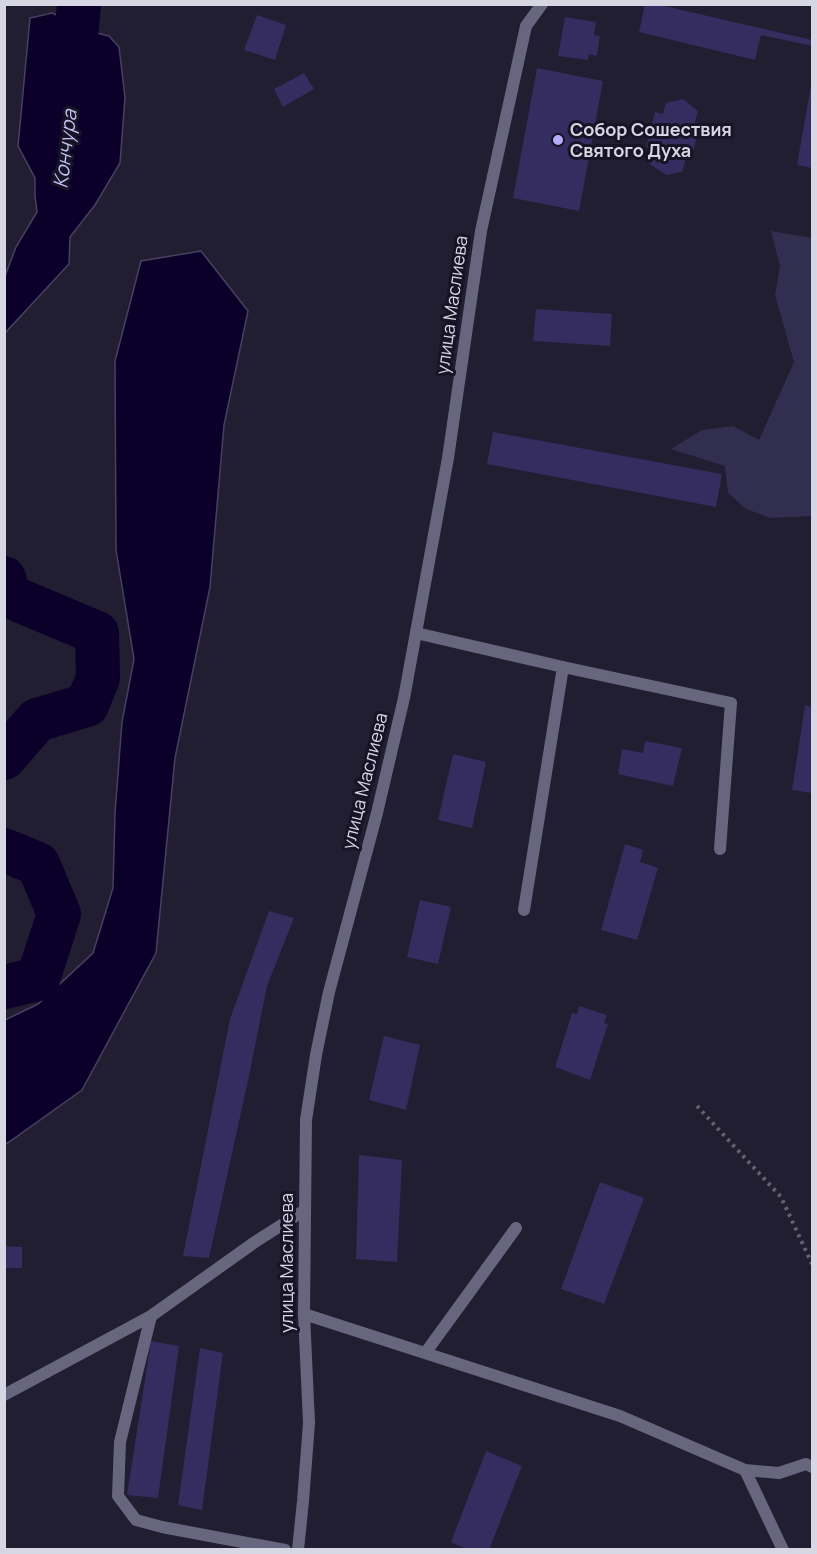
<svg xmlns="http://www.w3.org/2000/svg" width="817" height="1554" font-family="Manrope,sans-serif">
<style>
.green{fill:#322e50}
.water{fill:#0b0029;stroke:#484061;stroke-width:1.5}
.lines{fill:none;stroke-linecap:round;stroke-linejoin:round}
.river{stroke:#0b0029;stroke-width:44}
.building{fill:#352c5f}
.path{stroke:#636272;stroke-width:4;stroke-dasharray:3 4.5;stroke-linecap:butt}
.service{stroke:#68667f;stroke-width:12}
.tertiary{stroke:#68667f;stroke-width:12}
.poi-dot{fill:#b4acf9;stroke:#161426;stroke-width:2}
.labels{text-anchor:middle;stroke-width:6;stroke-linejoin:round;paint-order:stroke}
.poi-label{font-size:18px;font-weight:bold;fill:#d7d6e3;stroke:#161426;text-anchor:start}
.street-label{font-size:18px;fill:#d7d6e3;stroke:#161426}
.water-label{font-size:20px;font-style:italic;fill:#c3bff1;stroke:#161426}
</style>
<rect width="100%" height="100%" fill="#201e30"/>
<polygon class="green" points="771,231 812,238 812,516 771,518 746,509 728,493 725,466 671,449 702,430 733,426 759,440 794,362 775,295 780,266"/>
<g class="water">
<polygon points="52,13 97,33 109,36 119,47 125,97 120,163 95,205 70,237 69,264 5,333 5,276 16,247 37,212 35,196 35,178 18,146 30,18"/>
<polygon points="201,251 248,311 224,425 210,587 175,758 156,953 82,1090 9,1142 5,1144 5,1020 38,1004 93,953 113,888 115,813 122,722 134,659 116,550 115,361 141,261"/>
</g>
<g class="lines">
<g class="river">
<polyline points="72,83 79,4"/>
<polyline points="4,578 9,596 97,633 98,678 87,705 37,720 4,758"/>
<polyline points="4,850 38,864 59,914 38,979 4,987"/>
</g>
</g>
<g class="building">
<polygon points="645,4 656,4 812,40 812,46 761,35 755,60 639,32"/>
<polygon points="257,15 286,25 275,60 244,50"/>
<polygon points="565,17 596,22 594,35 600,36 597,56 589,54 588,60 558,56"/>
<polygon points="537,68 603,81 579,211 513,198"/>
<polygon points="304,73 314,89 283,107 274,89"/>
<polygon points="811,85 812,85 812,168 797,165"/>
<polygon points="683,99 698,111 695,122 700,123 691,160 686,158 682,172 666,175 650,164 654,150 646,147 655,112 663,114 666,103"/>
<polygon points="536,309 612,314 610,346 533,341"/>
<polygon points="493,432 722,474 716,507 487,464"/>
<polygon points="805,705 812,707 812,793 792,790"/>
<polygon points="645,741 682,748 673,786 618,774 622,749 643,753"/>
<polygon points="453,754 486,762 472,828 438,820"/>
<polygon points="625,844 643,850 640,862 658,868 637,940 601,930"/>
<polygon points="420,900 451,907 438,964 407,957"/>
<polygon points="269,911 294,918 267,986 249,1076 209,1258 183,1256 230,1019"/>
<polygon points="579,1006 607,1015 604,1023 608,1024 590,1080 555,1067 572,1013 577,1014"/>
<polygon points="384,1036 420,1045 406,1110 369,1100"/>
<polygon points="359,1155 402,1160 397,1262 356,1259"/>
<polygon points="600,1182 644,1198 604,1304 561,1289"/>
<polygon points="4,1246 22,1247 22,1268 4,1268"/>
<polygon points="151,1341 179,1346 158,1498 127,1495"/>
<polygon points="200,1348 223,1353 202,1510 178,1505"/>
<polygon points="486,1451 522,1466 489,1550 468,1550 451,1542"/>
</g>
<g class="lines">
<polyline class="path" points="697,1106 781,1197 812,1264"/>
<g class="service">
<polyline points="416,633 563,667 524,910"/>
<polyline points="563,667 731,703 720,849"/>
<polyline points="304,1314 620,1416 745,1470 779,1473 806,1464 812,1467"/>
<polyline points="151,1316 255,1242 305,1210"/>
<polyline points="426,1352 516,1228"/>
<polyline points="4,1395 151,1316 120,1442 118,1496 136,1520 162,1527 285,1550"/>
<polyline points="745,1470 783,1550"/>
</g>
<polyline class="tertiary" points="298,1550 303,1501 309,1423 304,1314 306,1120 316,1055 329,992 377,813 404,698 448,458 481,231 526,26 542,4"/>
</g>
<circle class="poi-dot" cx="558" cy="140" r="6"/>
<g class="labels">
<g class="poi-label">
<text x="570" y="136">Собор Сошествия<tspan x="570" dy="21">Святого Духа</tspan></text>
</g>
<g class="street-label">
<text transform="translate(452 305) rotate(-82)" y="6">улица Маслиева</text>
<text transform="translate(365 781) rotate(-76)" y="6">улица Маслиева</text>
<text transform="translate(287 1263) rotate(-90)" y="6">улица Маслиева</text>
</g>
<g class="water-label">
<text transform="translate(65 149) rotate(-83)" y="7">Кончура</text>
</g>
</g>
<rect width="817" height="1554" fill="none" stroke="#d7d6e3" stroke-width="12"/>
</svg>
